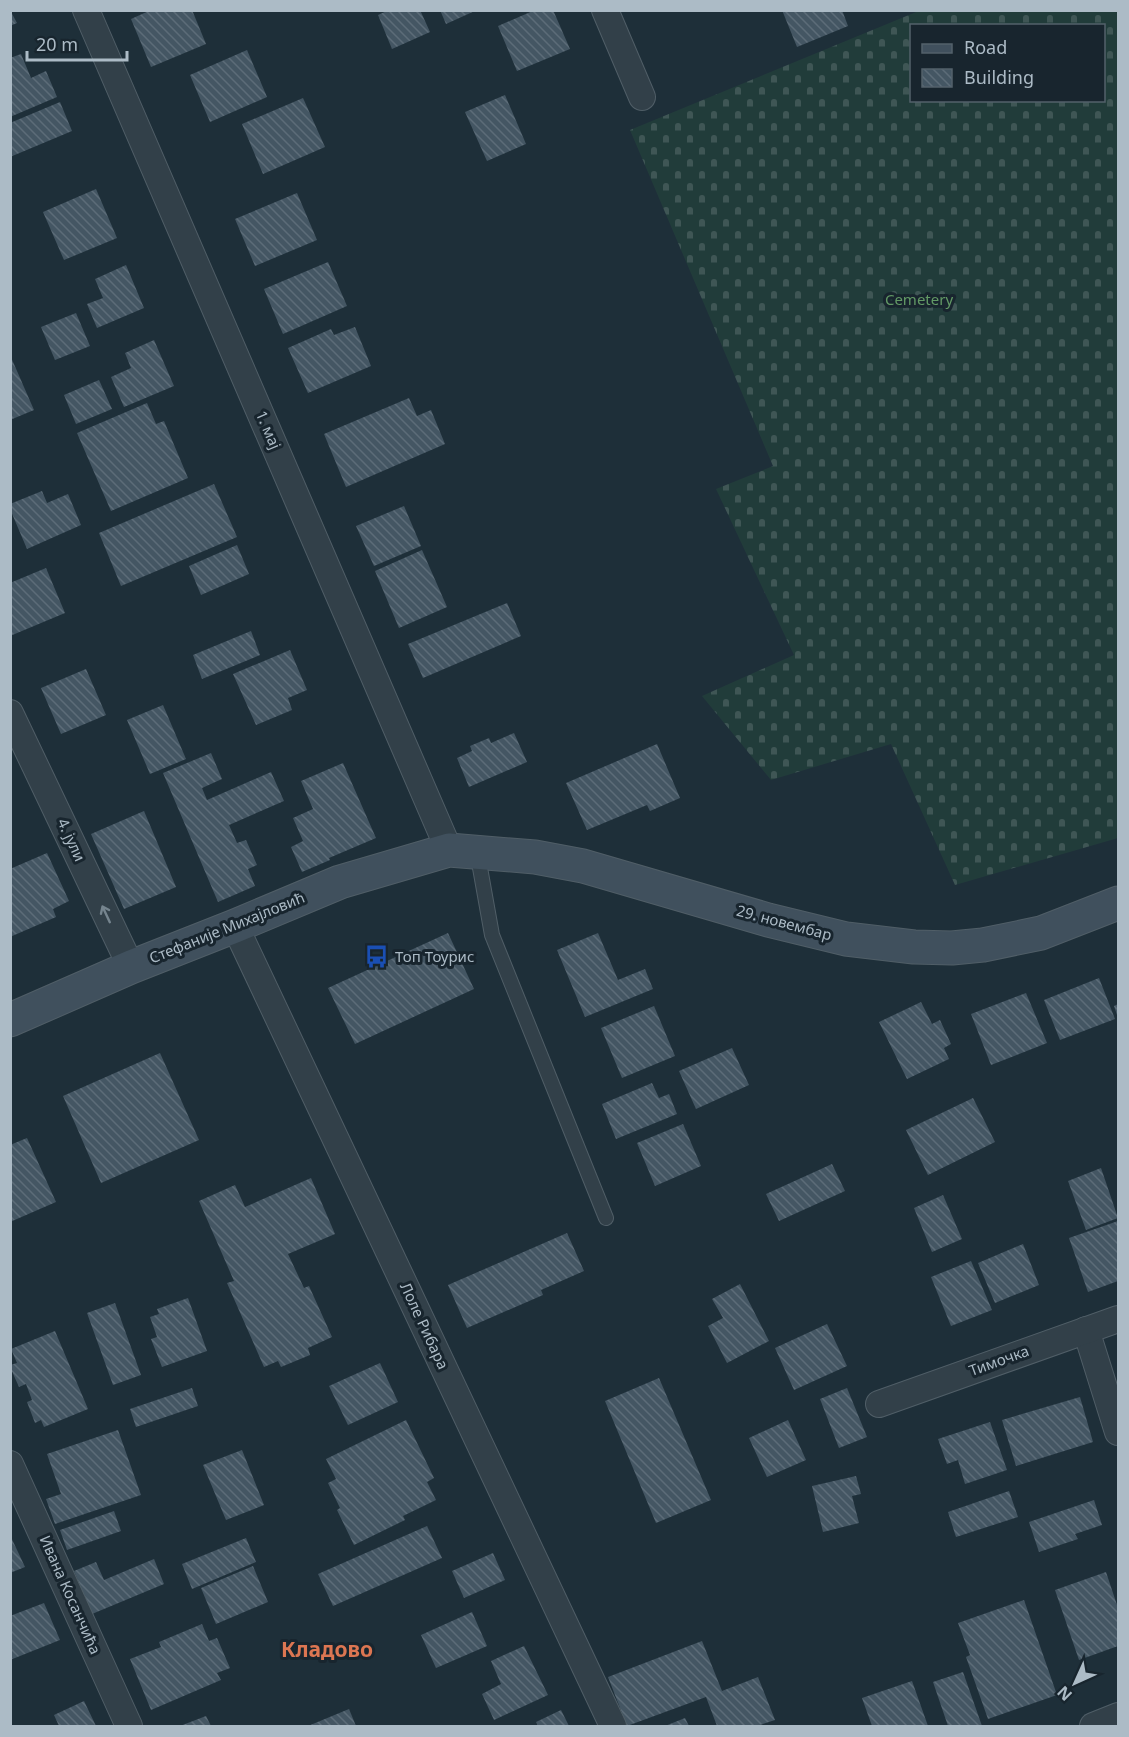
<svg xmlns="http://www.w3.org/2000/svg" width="1129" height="1737" font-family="'Noto Sans',sans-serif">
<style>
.cemetery{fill:url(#cemetery-stones);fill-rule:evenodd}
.building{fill:url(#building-back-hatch)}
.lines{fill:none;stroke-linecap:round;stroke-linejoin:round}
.service-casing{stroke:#505e67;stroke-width:16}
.minor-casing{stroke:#505e67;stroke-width:28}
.secondary-casing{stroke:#505e67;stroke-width:35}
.service{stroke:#324049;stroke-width:14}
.minor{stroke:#324049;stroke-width:26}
.secondary{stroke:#40505d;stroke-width:33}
.oneway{stroke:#75848e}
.labels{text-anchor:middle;stroke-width:6;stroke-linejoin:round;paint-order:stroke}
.park-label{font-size:15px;fill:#629965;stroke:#18252e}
.street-label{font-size:15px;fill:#acbbc6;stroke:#18252e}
.poi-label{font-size:15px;fill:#acbbc6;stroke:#18252e;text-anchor:start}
.district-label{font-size:21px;font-weight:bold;fill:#dc7652;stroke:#18252e}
</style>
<defs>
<pattern id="cemetery-stones" width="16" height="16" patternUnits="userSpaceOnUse" patternTransform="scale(1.5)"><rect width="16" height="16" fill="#213c3a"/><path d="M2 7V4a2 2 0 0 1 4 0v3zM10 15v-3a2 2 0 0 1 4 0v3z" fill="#3f5655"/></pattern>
<pattern id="building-back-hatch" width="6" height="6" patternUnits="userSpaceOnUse" patternTransform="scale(1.5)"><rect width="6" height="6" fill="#445663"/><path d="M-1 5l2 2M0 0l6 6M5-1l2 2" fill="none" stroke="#5c6c78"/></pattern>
</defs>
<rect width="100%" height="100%" fill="#1e2f39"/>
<path class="cemetery" d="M 921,10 L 1118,11 L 1118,838 L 955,885 L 891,744 L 771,780 L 702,696 L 794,655 L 716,489 L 773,466 L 630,130 ZM 912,26 L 1104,26 L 1104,100 L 912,100 Z"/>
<g class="building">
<polygon points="10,10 17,23 10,26"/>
<polygon points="151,10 192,10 206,44 151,67 131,19"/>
<polygon points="389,10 420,10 430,32 392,49 378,15"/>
<polygon points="440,10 477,10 446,24"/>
<polygon points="535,10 553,10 570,49 517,71 498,26"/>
<polygon points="782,10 842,10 848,26 797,47"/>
<polygon points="247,50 267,97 210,122 190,75"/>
<polygon points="21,54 31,78 46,71 57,97 10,117 10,58"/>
<polygon points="505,95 526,144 487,161 465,112"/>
<polygon points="303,98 325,147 263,174 242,124"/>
<polygon points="60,102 72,131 10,157 10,123"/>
<polygon points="96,189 117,238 64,260 43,212"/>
<polygon points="297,193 317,240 255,266 235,219"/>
<polygon points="328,262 347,306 283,334 264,289"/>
<polygon points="126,265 144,308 97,328 87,304 103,298 95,279"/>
<polygon points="76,313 90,346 55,360 41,327"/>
<polygon points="355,327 371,366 308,393 288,348 331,329 334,335"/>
<polygon points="154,340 174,386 124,407 111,377 131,368 125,353"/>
<polygon points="10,355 34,410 10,420"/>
<polygon points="99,380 112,409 76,424 64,395"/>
<polygon points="409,398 417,416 431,410 445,444 346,487 324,434"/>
<polygon points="147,403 156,424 164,421 188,478 111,511 77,433"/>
<polygon points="214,484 237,537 121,586 99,533"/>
<polygon points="42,491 47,503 68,494 81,525 27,549 10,509 10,504"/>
<polygon points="404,506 421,546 374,566 356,526"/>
<polygon points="237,545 249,574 201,595 189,566"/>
<polygon points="422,550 447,607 399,628 375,571"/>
<polygon points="46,568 65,613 10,636 10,583"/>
<polygon points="507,603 521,636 423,678 408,644"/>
<polygon points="251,631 260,655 202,679 193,655"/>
<polygon points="290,650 307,690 288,698 292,710 256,725 233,674"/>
<polygon points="86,669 106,715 61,734 41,688"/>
<polygon points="163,705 186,759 150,774 127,720"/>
<polygon points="514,733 527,762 469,787 457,758 472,751 470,746 489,738 491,743"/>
<polygon points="657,744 680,798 650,811 647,805 587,830 566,783"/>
<polygon points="211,753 222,779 202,788 207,800 271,772 284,801 229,825 237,843 246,840 257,865 248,869 255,886 218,902 163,773"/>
<polygon points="343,763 376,838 329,858 330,860 302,872 291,847 303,841 293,818 313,809 301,781"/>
<polygon points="144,811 176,887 124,909 91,834"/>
<polygon points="47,853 69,901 53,909 56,917 10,937 10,869"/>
<polygon points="448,933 474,989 355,1044 328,988"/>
<polygon points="598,933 618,980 645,969 653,989 585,1017 557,950"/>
<polygon points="1099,978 1115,1019 1060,1040 1044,1000"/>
<polygon points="1026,993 1047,1043 991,1065 971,1014"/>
<polygon points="921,1002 932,1024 940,1020 951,1044 944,1048 949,1059 907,1079 879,1022"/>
<polygon points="1118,1004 1118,1018 1114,1006"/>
<polygon points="654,1006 675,1056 622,1078 601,1028"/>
<polygon points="732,1048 749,1085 696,1109 679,1071"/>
<polygon points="160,1053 199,1140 101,1183 63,1096"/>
<polygon points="652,1083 659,1098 669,1094 677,1114 616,1139 602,1104"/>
<polygon points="973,1098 995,1142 928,1175 906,1130"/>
<polygon points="683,1124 701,1166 655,1186 637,1143"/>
<polygon points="27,1138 56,1202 10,1222 10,1145"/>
<polygon points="832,1164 845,1191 779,1221 766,1194"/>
<polygon points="1101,1168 1118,1218 1086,1230 1068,1181"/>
<polygon points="311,1178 335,1234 288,1254 304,1288 309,1286 332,1337 308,1348 310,1355 281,1367 278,1361 264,1367 227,1283 234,1281 199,1201 235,1185 245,1207"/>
<polygon points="943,1195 962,1239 932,1252 914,1208"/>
<polygon points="1118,1221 1118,1281 1088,1292 1069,1238"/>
<polygon points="567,1233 584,1271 541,1290 543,1295 467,1328 448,1285"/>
<polygon points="1023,1244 1039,1285 995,1303 978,1263"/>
<polygon points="971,1261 992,1310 951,1326 931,1277"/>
<polygon points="740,1284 769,1341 727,1363 708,1326 723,1318 712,1299"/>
<polygon points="188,1298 207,1351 162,1367 151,1339 157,1337 150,1317 159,1314 157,1309"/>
<polygon points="115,1303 141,1375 113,1385 87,1313"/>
<polygon points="827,1324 847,1366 794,1390 775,1348"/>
<polygon points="55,1331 88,1409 44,1427 41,1420 35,1423 27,1402 32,1400 26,1384 19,1387 10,1367 10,1365 17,1363 11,1349"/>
<polygon points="380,1363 398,1402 348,1425 329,1386"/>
<polygon points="659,1378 711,1500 656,1523 605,1401"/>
<polygon points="192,1388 198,1406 136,1427 130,1409"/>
<polygon points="847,1388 867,1437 839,1448 820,1399"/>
<polygon points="1080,1397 1093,1442 1016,1466 1002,1420"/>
<polygon points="406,1420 434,1478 427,1482 436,1500 403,1516 405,1520 354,1545 337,1510 340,1508 328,1483 336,1479 326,1459"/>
<polygon points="788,1420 806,1460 767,1477 749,1438"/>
<polygon points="990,1422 1007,1470 965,1484 958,1460 947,1464 938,1439"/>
<polygon points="118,1430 141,1495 55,1524 46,1499 61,1494 47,1454"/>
<polygon points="242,1450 264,1505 226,1520 203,1465"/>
<polygon points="856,1476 861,1494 852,1496 859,1523 823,1532 812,1486"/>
<polygon points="1009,1491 1018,1517 956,1537 948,1512"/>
<polygon points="1094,1500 1102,1525 1075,1534 1078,1539 1039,1552 1029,1522"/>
<polygon points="114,1511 121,1531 67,1550 60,1530"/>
<polygon points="427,1526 442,1558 333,1606 318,1574"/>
<polygon points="10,1535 25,1567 10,1573"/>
<polygon points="246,1538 256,1562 192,1589 182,1564"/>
<polygon points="493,1553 505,1580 464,1598 452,1571"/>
<polygon points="154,1559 164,1584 92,1614 74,1571 96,1562 104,1580"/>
<polygon points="253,1566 268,1602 216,1624 201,1588"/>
<polygon points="1106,1572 1118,1608 1118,1646 1079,1660 1055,1590"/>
<polygon points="1024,1600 1057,1695 988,1719 966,1657 970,1655 958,1623"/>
<polygon points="44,1603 60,1640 10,1660 10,1637 12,1636 10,1631 10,1616"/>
<polygon points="472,1612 487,1646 436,1668 421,1635"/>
<polygon points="202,1624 209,1641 217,1638 230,1668 217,1673 221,1680 151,1710 130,1659 161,1647 159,1642"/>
<polygon points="702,1641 722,1691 758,1677 775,1720 757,1726 717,1726 706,1697 627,1726 608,1677"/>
<polygon points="524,1646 548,1695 494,1720 482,1694 501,1684 491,1661"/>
<polygon points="963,1672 982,1726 948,1726 933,1682"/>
<polygon points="912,1681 928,1726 872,1726 862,1698"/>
<polygon points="84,1701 96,1726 59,1726 54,1715"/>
<polygon points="349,1709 356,1726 308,1726"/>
<polygon points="561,1710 569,1726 538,1726 536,1722"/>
<polygon points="206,1716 211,1726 180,1726"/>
<polygon points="685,1718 689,1726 665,1726"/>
</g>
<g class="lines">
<defs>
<polyline id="service" points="477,851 492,935 606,1218"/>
<g id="minor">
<polyline points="86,10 449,850"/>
<polyline points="605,10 642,97"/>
<polyline points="10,713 131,967"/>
<polyline points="235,926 613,1726"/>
<polyline points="1086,1330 1118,1432"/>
<polyline points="879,1404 1118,1319"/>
<polyline points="10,1464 129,1726"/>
<polyline points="1093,1726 1118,1716"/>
</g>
<polyline id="secondary" points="10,1020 131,967 235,926 340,882 449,850 535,857 583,866 768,920 846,939 914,947 952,948 983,945 1041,933 1118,903"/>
</defs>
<use href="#service" class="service-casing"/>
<use href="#minor" class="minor-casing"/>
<use href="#secondary" class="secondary-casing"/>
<use href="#service" class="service"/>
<use href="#minor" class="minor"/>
<use href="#secondary" class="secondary"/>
</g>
<defs><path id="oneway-shaft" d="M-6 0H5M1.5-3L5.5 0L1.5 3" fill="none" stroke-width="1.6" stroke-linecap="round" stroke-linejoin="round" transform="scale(1.5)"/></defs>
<use class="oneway" href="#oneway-shaft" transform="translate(106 914) rotate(-115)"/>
<defs>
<symbol id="bus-bare" viewBox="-9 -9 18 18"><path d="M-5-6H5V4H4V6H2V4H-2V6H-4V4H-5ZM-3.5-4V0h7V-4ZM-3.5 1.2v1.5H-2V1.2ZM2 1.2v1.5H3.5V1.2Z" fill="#1a4fb4" stroke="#18252e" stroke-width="2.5" paint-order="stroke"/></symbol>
</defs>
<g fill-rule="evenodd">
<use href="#bus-bare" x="360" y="940" width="33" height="33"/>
</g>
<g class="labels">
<g class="park-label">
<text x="919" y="305">Cemetery</text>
</g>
<g class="street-label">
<text transform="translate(268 430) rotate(67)" y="5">1. мај</text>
<text transform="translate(71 840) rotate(65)" y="5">4. јули</text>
<text transform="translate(784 923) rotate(15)" y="5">29. новембар</text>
<text transform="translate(227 928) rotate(-22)" y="5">Стефаније Михајловић</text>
<text transform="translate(424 1326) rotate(65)" y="5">Лоле Рибара</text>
<text transform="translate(999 1361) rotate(-20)" y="5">Тимочка</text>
<text transform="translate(70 1595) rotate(66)" y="5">Ивана Косанчића</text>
</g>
<g class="poi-label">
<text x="395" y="962">Топ Тоурис</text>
</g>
<g class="district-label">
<text x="327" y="1657">Кладово</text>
</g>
</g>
<rect width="1129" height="1737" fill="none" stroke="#acbbc6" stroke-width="24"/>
<rect x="910" y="24" width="195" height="78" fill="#18252e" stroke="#53616b" stroke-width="1.5"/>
<rect x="922" y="44" width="30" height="9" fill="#40505d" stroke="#53616b" stroke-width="1.5"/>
<text x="964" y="54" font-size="18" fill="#acbbc6">Road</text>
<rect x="922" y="69" width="30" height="18" fill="url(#building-back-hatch)" stroke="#53616b" stroke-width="1.5"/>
<text x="964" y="84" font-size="18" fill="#acbbc6">Building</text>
<g transform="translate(1075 1683) rotate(225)" stroke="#18252e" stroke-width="4.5" paint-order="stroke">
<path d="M0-4.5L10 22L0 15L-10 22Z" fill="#acbbc6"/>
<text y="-9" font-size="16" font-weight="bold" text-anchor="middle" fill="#acbbc6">N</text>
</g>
<path d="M27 51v9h100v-9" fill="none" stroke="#acbbc6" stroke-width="3"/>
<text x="36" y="51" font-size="18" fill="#acbbc6" stroke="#18252e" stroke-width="4.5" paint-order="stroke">20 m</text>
</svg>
